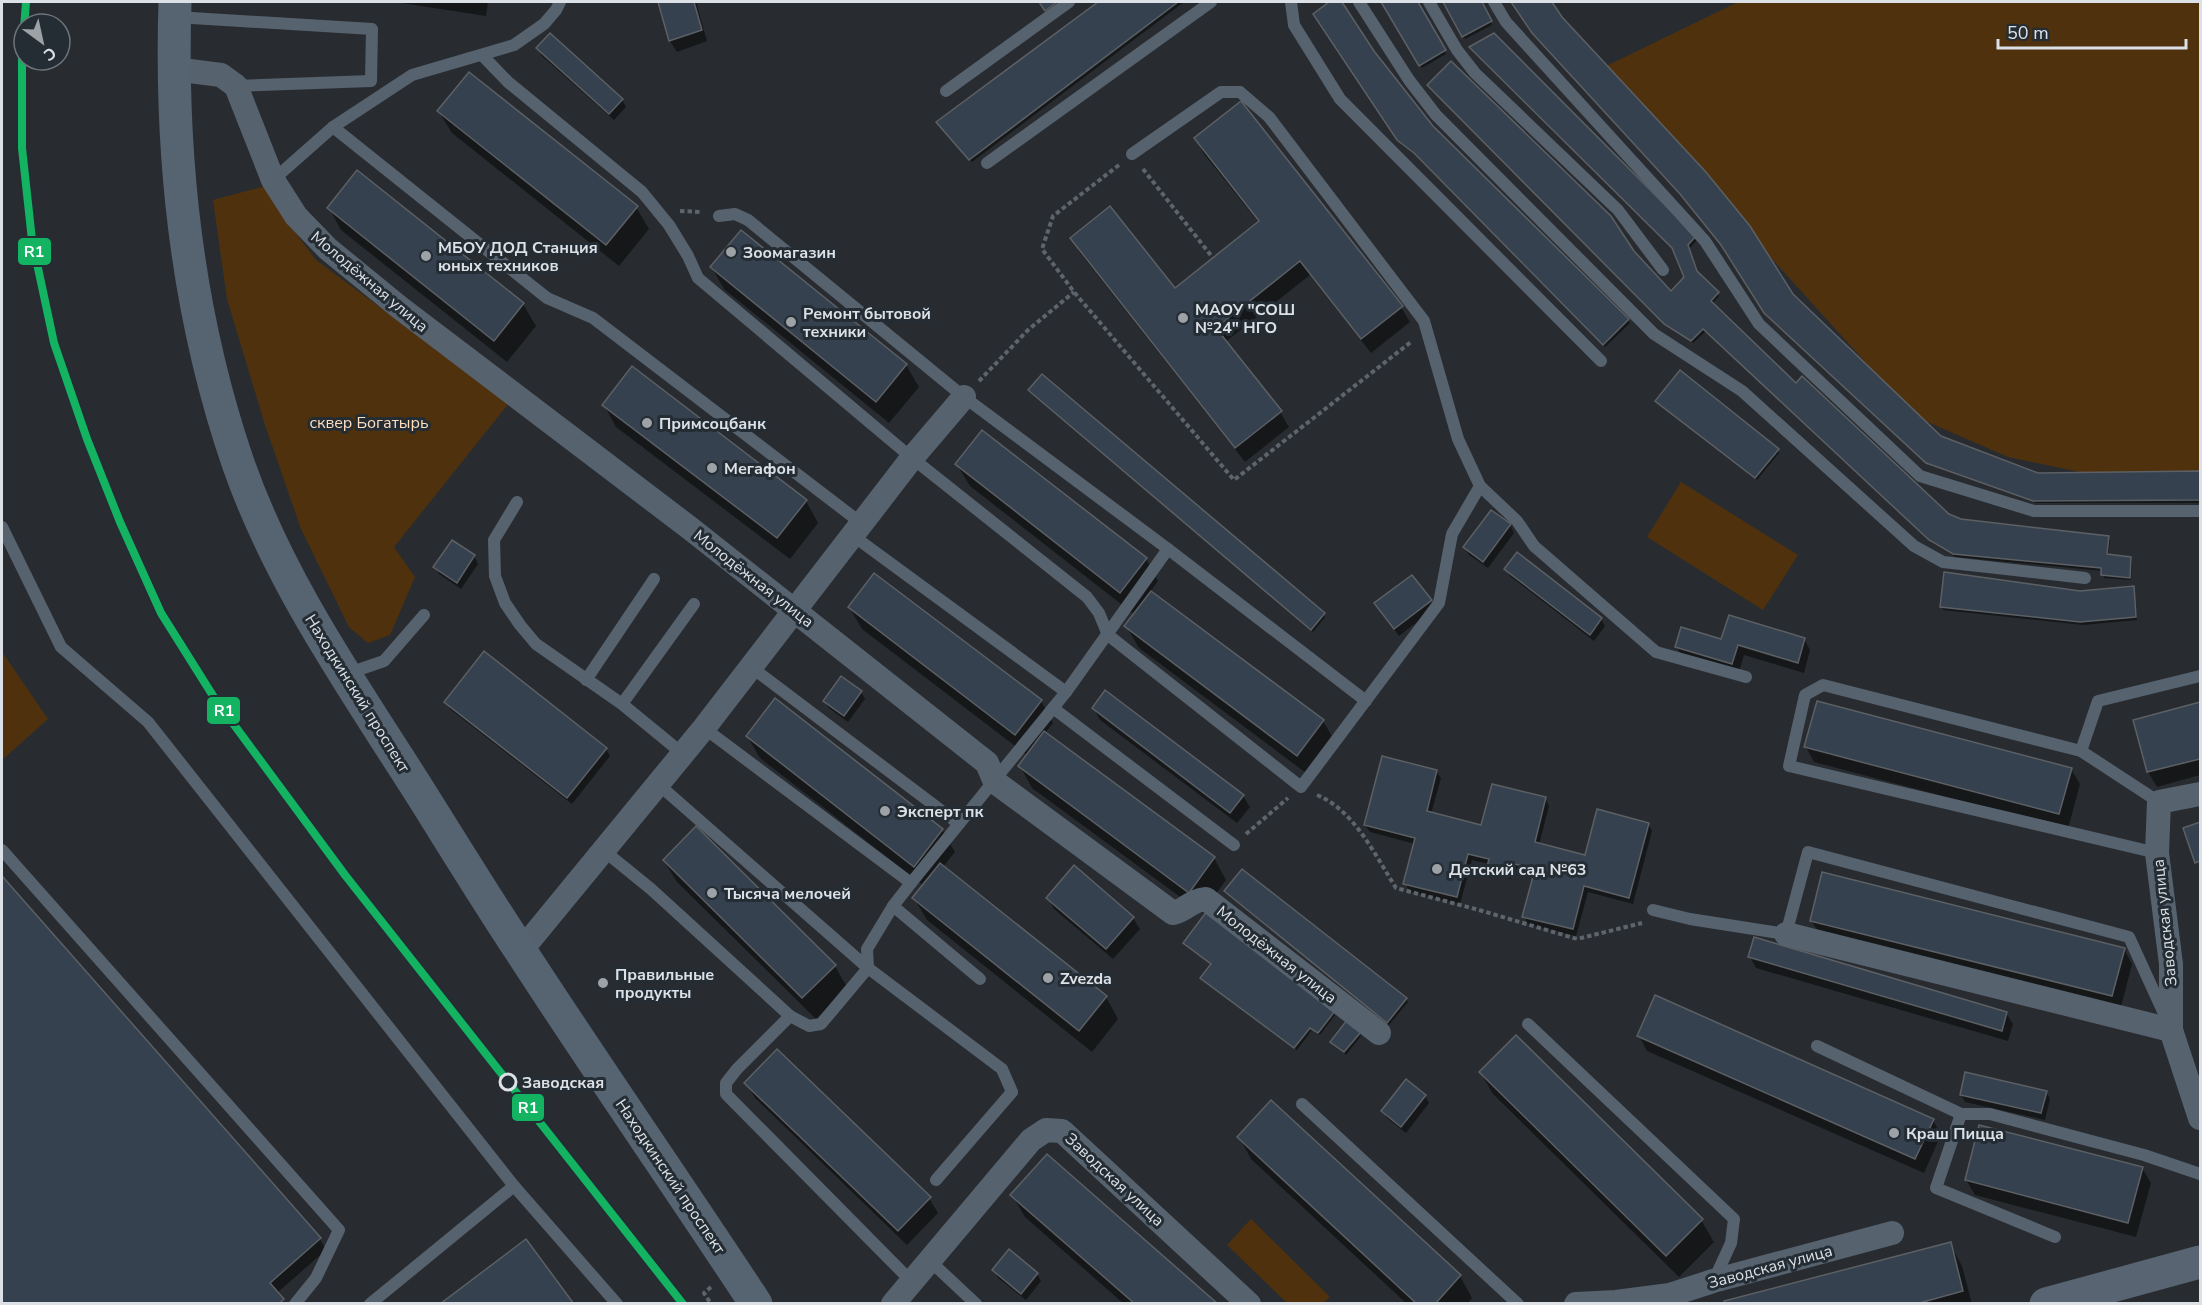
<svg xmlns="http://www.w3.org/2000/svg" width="2202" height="1305" font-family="'Nunito Sans',sans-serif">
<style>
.green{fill:#4f320d}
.shadow{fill:#0007}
.building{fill:#35414e;stroke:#5c6064;stroke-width:1.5}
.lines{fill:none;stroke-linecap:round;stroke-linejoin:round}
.path{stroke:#5e646c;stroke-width:4;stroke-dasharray:4.5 3;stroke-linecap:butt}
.service{stroke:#57626f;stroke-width:12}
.minor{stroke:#57626f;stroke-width:24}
.secondary{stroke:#586471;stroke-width:33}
.primary{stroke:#566371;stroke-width:33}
.rail-1-casing{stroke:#242c34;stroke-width:12}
.rail-1{stroke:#13b361;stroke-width:8}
.poi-dot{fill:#9da2a7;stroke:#242c34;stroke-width:2}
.stop-dot{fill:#242c34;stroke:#dce1e7;stroke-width:3}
.labels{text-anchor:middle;stroke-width:6;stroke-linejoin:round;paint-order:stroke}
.poi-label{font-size:16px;font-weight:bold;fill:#dce1e7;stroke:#242c34;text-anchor:start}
.street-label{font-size:16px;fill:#dce1e7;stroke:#242c34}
.park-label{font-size:16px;fill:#ffdebe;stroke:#242c34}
.stop-label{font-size:16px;font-weight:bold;fill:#dce1e7;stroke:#242c34;text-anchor:start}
.line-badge{stroke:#242c34;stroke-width:2}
.badge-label{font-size:16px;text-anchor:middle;font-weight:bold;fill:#fff}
</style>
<rect width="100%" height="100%" fill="#282c30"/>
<g class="green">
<polygon points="1738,2 2200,2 2200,493 2094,475 2008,457 1914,416 1718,199 1596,71"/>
<polygon points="269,185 279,211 316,260 509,403 394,547 415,577 390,635 368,643 349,627 301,529 265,425 227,299 213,200"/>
<polygon points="1681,482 1798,555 1763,610 1647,537"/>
<polygon points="2,652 48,719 2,760"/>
<polygon points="1251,1219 1330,1297 1323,1303 1287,1303 1227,1245"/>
</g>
<g class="shadow">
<polygon points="395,2 488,2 486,16"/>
<polygon points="659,2 696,2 707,41 677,52 670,41"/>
<polygon points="1040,2 1063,2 1048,13"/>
<polygon points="1101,2 1184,2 972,162 938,122"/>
<polygon points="1332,2 1340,2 1373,52 1432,127 1628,320 1630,323 1605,347 1418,156 1401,144 1315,14"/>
<polygon points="1383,2 1416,2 1446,54 1422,68"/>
<polygon points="1445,2 1481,2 1492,25 1465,39"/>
<polygon points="1513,2 1550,2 1560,18 1792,295 1940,437 2038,475 2200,472 2200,503 2036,503 1929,465 1768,316 1725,249 1683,198 1536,37"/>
<polygon points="1471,48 1697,240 1689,249 1698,273 1719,296 1712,304 1796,385 1949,516 1961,521 2108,537 2110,540 2108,556 2131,558 2132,561 2131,580 2104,578 2103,571 1956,557 1932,543 1706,331 1693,343 1668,327 1430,88 1632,252 1671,293 1685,277 1675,250"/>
<polygon points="538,49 622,100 626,107 614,120 542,56"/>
<polygon points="439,112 636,207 649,229 619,266 452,133"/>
<polygon points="1196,139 1401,307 1410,322 1371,353 1310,275 1225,342 1280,412 1289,427 1245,462 1080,253 1072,238 1174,290 1259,223 1204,154"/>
<polygon points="357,172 523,304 536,326 507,362 341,230 329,208"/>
<polygon points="712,268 906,365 919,387 889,423 724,289"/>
<polygon points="1030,390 1323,614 1325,617 1313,632"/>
<polygon points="1657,402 1778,450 1779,453 1757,480"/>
<polygon points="604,405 806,501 818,523 790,559 616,427"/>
<polygon points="957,465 1146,559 1158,581 1150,592 1323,721 1336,743 1310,776 1139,648 1126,626 1135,615 970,486"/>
<polygon points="1510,525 1514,533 1488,568 1469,555 1465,548"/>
<polygon points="452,542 474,556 478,564 461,589 439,574 435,567"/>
<polygon points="1506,569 1601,619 1605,626 1594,641 1510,576"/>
<polygon points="2133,587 2137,620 2083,625 1943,610 1942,607"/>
<polygon points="1431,601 1435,608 1399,636 1376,604"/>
<polygon points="849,607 1041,701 1053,723 1045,733 1214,858 1226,880 1202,913 1032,788 1020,766 1028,756 862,629"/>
<polygon points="1804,639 1810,650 1804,673 1744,655 1738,675 1683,658 1677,647 1722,641"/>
<polygon points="861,692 865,699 848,722 829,708 824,701"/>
<polygon points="446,702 606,749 610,756 572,804 450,709"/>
<polygon points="2200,704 2200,775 2157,787 2148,772 2135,721"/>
<polygon points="1094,709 1243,796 1250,807 1237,823 1100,720"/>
<polygon points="747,736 942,830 955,852 943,867 1106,997 1118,1019 1092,1052 927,920 914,898 924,886 760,758"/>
<polygon points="1806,747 2071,769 2080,784 2068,829 1814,762"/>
<polygon points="1436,771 1441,778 1431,814 1482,827 1545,798 1549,806 1539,845 1586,857 1648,824 1652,831 1633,904 1588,892 1576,936 1528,924 1524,916 1535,875 1514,869 1511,879 1492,874 1488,867 1489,864 1472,860 1460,904 1409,891 1405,883 1415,844 1370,832 1365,825"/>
<polygon points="664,861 835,966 847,987 816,1019 677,882"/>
<polygon points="2,878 320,1239 326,1250 277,1293 285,1304 2,1304"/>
<polygon points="1225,891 1406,999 1408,1002 1389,1025"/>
<polygon points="1048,898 1133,918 1140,929 1113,959 1054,909"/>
<polygon points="1811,920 2124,949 2132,964 2120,1011 1820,935"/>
<polygon points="1185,943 1334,1012 1335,1015 1320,1035 1312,1030 1297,1050 1204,981 1212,965"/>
<polygon points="1750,957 2006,1013 2013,1024 2008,1041 1756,968"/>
<polygon points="1359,1032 1361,1036 1346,1055 1332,1042"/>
<polygon points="1639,1036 1933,1120 1941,1135 1924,1173 1647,1051"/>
<polygon points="1480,1072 1701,1220 1714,1242 1679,1277 1493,1094"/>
<polygon points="746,1083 929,1198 938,1213 907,1245 755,1098"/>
<polygon points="2046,1092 2050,1099 2045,1120 1965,1102 1961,1095"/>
<polygon points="1425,1096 1429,1103 1406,1133 1387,1118 1382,1111"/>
<polygon points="1239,1137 1460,1276 1472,1298 1467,1304 1407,1304 1251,1159"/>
<polygon points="2142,1168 2151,1183 2136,1237 1975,1195 1966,1180"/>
<polygon points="1012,1195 1216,1304 1124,1304 1025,1217"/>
<polygon points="1950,1244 1962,1266 1972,1304 1726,1304"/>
<polygon points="994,1270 1037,1274 1041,1281 1026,1300 998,1278"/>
</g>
<g class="building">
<polygon points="658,2 694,2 702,30 669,41"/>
<polygon points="1039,2 1057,2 1045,11"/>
<polygon points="1098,2 1178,2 969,160 936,122"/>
<polygon points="1329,2 1342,2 1374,51 1433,126 1629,319 1603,345 1414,153 1397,140 1313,14"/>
<polygon points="1381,2 1418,2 1446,50 1419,66"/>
<polygon points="1443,2 1482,2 1492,21 1462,37"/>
<polygon points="1511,2 1552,2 1562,17 1705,171 1750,226 1793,294 1941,436 2038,473 2200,471 2200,500 2033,501 1926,463 1764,313 1721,245 1680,194 1532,33"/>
<polygon points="550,33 623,99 609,114 536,48"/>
<polygon points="1494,33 1696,236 1688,245 1697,271 1719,292 1711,301 1796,383 1802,376 1949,514 1961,519 2109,536 2107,554 2131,557 2130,578 2101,575 2101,568 1953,554 1929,540 1703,329 1691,341 1664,324 1427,85 1451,61 1611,216 1634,251 1671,291 1684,277 1672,248 1469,47"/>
<polygon points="469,72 638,206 606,245 437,111"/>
<polygon points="1241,101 1403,306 1361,339 1300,261 1216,328 1282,411 1235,448 1070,238 1110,206 1175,288 1259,221 1194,138"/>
<polygon points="357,170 524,303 494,341 327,208"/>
<polygon points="741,230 907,364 876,402 710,267"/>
<polygon points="632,366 807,500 777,538 602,405"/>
<polygon points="1680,370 1779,449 1755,478 1655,401"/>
<polygon points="1042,374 1325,613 1311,630 1028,390"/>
<polygon points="982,430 1147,558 1120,593 955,464"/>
<polygon points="1491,510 1511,524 1483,562 1463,547"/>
<polygon points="452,540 475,555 457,583 433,567"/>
<polygon points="1517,552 1602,618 1590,635 1504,569"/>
<polygon points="1944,572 2080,591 2134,586 2136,617 2080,622 1940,607"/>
<polygon points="874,573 1042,700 1015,735 848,607"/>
<polygon points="1412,575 1432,600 1394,629 1374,603"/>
<polygon points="1151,591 1324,720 1297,756 1124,626"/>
<polygon points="1729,615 1805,638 1798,663 1738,645 1732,664 1675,647 1681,627 1721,639"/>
<polygon points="484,651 607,748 567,798 444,702"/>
<polygon points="841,676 862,691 844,716 823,701"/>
<polygon points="1105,690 1244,795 1230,813 1092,708"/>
<polygon points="775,698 943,829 914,867 746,736"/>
<polygon points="1817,701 2072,768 2059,814 1804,747"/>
<polygon points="2200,702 2200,759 2147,772 2133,720"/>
<polygon points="1044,731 1215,857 1189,893 1018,766"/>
<polygon points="1382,756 1437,770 1427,811 1481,825 1492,784 1546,797 1535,842 1585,855 1597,809 1649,823 1629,898 1584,886 1573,929 1522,917 1535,869 1510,863 1507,873 1487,867 1489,859 1468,854 1457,897 1403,884 1415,838 1364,825"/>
<polygon points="2200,822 2200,861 2195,863 2183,828"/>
<polygon points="696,826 836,965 802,998 663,860"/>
<polygon points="940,863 1107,996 1079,1031 912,898"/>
<polygon points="1074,865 1134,917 1106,949 1046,898"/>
<polygon points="1242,869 1407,998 1387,1023 1224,891"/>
<polygon points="1822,872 2125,948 2112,996 1810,921"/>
<polygon points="2,876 321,1238 270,1283 284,1299 279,1304 2,1304"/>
<polygon points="1207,911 1335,1011 1318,1033 1310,1028 1294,1048 1200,978 1211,964 1183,943"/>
<polygon points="1754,937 2007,1012 2002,1031 1748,957"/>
<polygon points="1655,995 1934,1119 1915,1159 1637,1036"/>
<polygon points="1347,1020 1361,1032 1344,1052 1330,1042"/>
<polygon points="1516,1035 1703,1219 1666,1256 1479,1072"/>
<polygon points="777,1049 931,1197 898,1231 744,1083"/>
<polygon points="1965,1072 2047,1091 2041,1113 1960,1095"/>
<polygon points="1406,1079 1426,1095 1401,1127 1381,1111"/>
<polygon points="1271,1100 1461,1275 1435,1304 1417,1304 1237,1137"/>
<polygon points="1979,1125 2143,1167 2128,1223 1965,1180"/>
<polygon points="1047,1154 1218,1304 1135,1304 1010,1195"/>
<polygon points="526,1239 574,1304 440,1304"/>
<polygon points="1951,1242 1963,1291 1916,1304 1725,1304 1724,1301"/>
<polygon points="1009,1249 1038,1273 1021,1294 992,1270"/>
</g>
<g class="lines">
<g class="path">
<polyline points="1119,165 1053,216 1042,249 1074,292 1234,480 1411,342"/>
<polyline points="1143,169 1213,258"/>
<polyline points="680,211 702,212"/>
<polyline points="979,381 1028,330 1074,292"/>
<path d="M 1317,795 C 1354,810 1375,855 1396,888 L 1479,910 L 1577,939 L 1642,923"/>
<polyline points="1246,834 1288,798"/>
<polyline points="711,1287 704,1293 711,1304"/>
</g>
<g class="service">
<polyline points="1291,2 1294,25 1340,99 1601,361"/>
<polyline points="1359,2 1409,80 1436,115 1654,334 1742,391 1914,546 1943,562 2085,578"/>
<polyline points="1429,2 1457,50 1475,73 1618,210 1663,270"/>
<polyline points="1494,2 1506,22 1705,241 1759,324 1920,476 2034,511 2200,511"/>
<polyline points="176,17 372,29 371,81 236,86"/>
<polyline points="482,55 508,82 642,192 669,225 688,256 698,278 912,458 1087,597 1099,613 1108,635 1301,787 1439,603 1452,534 1480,486"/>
<polyline points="946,91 1069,2"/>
<polyline points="333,127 547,298 593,318 861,523"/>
<polyline points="1132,154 1221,92 1240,92 1269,117 1424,321 1458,439 1480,486 1517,521 1534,546 1656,652 1746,677"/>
<polyline points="987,163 1211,2"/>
<polyline points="273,180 333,127 412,75 514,45 544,24 556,10 560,2"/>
<polyline points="719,216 735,214 748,220 964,397 1168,549 1366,701"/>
<polyline points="517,502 494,540 495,576 505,603 520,625 536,644 622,704 683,754"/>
<polyline points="2,527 61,647 148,722 514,1186"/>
<polyline points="852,535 1066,692"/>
<polyline points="751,667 959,824"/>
<polyline points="346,674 384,661 424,615"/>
<polyline points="586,680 654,579"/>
<polyline points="622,704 694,604"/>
<polyline points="1053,708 1234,845"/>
<polyline points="704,728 911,883 893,906 980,979"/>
<polyline points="2081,751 2098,701 2200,676"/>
<polyline points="658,784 868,968"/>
<polyline points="2,850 339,1230 316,1278 295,1304"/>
<polyline points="603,850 651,889 790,1016 809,1026 821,1024 868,968 1002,1069 1012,1092 936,1180"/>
<polyline points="2157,853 1789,766 1805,695 1823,685 2081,751 2159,802"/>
<polyline points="911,883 1066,692 1168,549"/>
<polyline points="1653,910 1690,919 1786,934 1808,852 2129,937 2166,1018"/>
<polyline points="868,968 867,949 893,906"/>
<polyline points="790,1016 737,1069 726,1083 726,1094 911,1281"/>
<polyline points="1528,1024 1734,1219 1731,1243 1714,1280"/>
<polyline points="1817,1046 1961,1114 1990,1114 2144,1155 2200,1174"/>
<polyline points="1302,1104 1518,1304"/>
<polyline points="1961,1114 1936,1188 2055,1237"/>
<polyline points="929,1260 976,1304"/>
<polyline points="370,1304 514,1186 617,1304"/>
</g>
<g class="minor">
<path d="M 174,69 L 221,75 L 236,86 L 273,180 L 296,216 L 328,249 L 399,307 L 691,529 L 987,763 L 995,782 L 1173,913 C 1186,910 1191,900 1206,899 L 1379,1033"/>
<polyline points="2200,794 2159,802 2157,853 2171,964 2171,1030 2200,1118"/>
<polyline points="1786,934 2171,1030"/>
<polyline points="520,952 704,728 912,458 964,397"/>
<polyline points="893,1304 1031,1140 1046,1130 1062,1131 1249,1304"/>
<polyline points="1576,1304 1616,1302 1670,1295 1713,1281 1892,1233"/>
</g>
<polyline class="secondary" points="2046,1304 2200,1262"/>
<path class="primary" d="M 175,2 C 170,158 187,314 238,463 C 279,581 352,685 418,789 C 452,843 485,897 520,950 C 597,1069 678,1185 756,1304"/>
<defs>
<polyline id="rail-1" points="26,2 22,54 22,148 32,240 54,343 87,439 120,522 161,613 215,699 345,875 683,1304"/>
</defs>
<use href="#rail-1" class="rail-1-casing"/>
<use href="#rail-1" class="rail-1"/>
</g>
<g class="poi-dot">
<circle cx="731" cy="252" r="6"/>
<circle cx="426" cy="256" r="6"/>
<circle cx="1183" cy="318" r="6"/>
<circle cx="791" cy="322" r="6"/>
<circle cx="647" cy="423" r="6"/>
<circle cx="712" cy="468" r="6"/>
<circle cx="885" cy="811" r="6"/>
<circle cx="1437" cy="869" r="6"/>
<circle cx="712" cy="893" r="6"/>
<circle cx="1048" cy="978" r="6"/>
<circle cx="603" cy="983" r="6"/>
<circle cx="1894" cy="1133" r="6"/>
</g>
<circle class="stop-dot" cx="508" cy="1082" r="8"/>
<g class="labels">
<g class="poi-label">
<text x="438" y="253">МБОУ ДОД Станция<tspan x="438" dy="18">юных техников</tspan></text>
<text x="743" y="258">Зоомагазин</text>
<text x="1195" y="315">МАОУ "СОШ<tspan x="1195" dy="18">№24" НГО</tspan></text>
<text x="803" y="319">Ремонт бытовой<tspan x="803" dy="18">техники</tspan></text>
<text x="659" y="429">Примсоцбанк</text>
<text x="724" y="474">Мегафон</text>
<text x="897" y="817">Эксперт пк</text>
<text x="1449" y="875">Детский сад №63</text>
<text x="724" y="899">Тысяча мелочей</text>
<text x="615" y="980">Правильные<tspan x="615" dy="18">продукты</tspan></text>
<text x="1060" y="984">Zvezda</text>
<text x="1906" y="1139">Краш Пицца</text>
</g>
<g class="street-label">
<text transform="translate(370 281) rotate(40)" y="6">Молодёжная улица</text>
<text transform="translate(754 578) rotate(38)" y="6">Молодёжная улица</text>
<text transform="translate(358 693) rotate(58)" y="6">Находкинский проспект</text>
<text transform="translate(2164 923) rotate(-96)" y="6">Заводская улица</text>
<text transform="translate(1277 954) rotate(38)" y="6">Молодёжная улица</text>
<text transform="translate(671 1176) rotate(56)" y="6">Находкинский проспект</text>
<text transform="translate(1115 1179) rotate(43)" y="6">Заводская улица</text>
<text transform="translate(1770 1266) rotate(-15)" y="6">Заводская улица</text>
</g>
<g class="park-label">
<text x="369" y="428">сквер Богатырь</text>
</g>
<g class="stop-label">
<text x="522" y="1088">Заводская</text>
</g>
</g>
<g class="line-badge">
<rect x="17" y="237" width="35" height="29" rx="6" fill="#13b361"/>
<rect x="206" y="696" width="35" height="29" rx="6" fill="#13b361"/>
<rect x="511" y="1093" width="34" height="29" rx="6" fill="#13b361"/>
</g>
<g class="badge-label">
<text x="34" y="257">R1</text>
<text x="224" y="716">R1</text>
<text x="528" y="1113">R1</text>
</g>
<rect width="2202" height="1305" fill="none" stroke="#dce1e7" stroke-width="6"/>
<g transform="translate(42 42) rotate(147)"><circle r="28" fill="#242c34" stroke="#6e747c" stroke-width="1.5"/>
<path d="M0-4.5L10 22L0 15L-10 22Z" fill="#9da2a7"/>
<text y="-9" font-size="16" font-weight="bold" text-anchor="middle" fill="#dce1e7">С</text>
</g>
<path d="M1998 39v9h188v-9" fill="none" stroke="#dce1e7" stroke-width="3"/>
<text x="2007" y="39" font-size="18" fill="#dce1e7" stroke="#242c34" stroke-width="4.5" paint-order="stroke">50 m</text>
</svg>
